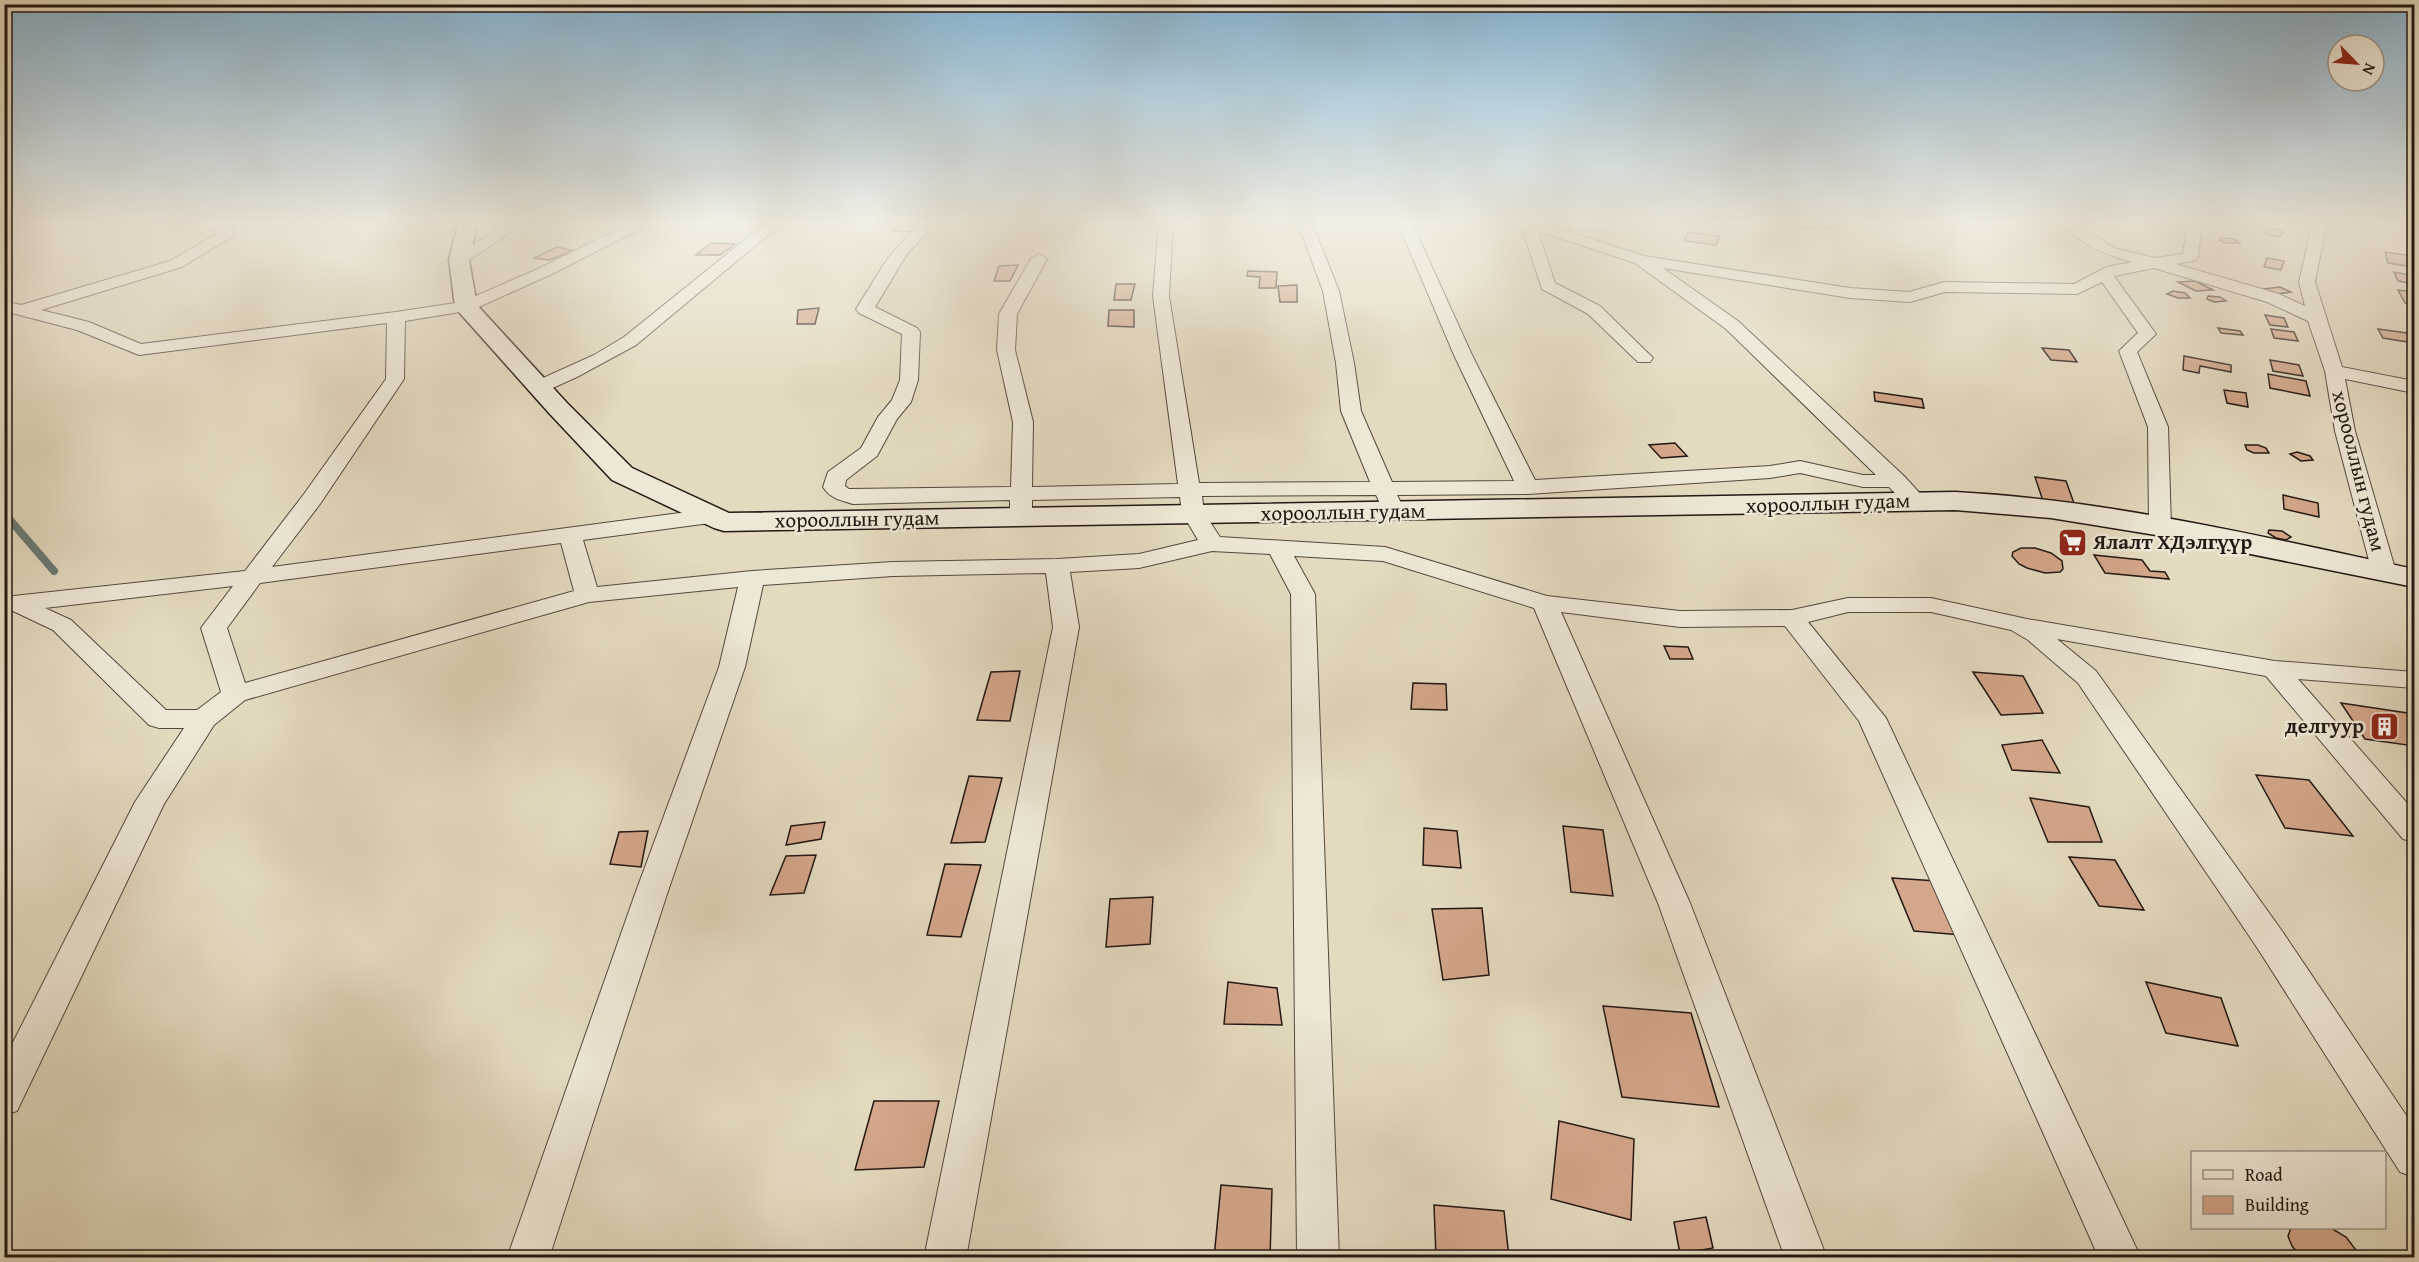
<svg xmlns="http://www.w3.org/2000/svg" width="2419" height="1262" font-family="'Gentium Book Plus',serif">
<style>
.lines{fill:none;stroke-linecap:round;stroke-linejoin:round}
.stream{stroke:#687975;stroke-width:8}
.building{fill:#d4a68a;stroke:#231813;stroke-width:1.5}
.minor-casing{stroke:#53483e;stroke-width:2}
.secondary-casing{stroke:#231813;stroke-width:3}
.minor{fill:#ede7d5;fill-rule:evenodd}
.secondary{fill:#ede7d5;fill-rule:evenodd}
.labels{text-anchor:middle;stroke-width:5;stroke-linejoin:round;paint-order:stroke}
.street-label{font-size:21px;fill:#231813;stroke:#ede7d5}
.poi-label{font-size:21px;font-weight:bold;fill:#231813;stroke:#ede7d5;text-anchor:start}
</style>
<rect width="100%" height="100%" fill="#e3dabf"/>
<filter id="stains"><feTurbulence type="fractalNoise" baseFrequency=".00333" numOctaves="4"/><feColorMatrix values="0 0 0 0 .2 0 0 0 0 .09 0 0 0 0 .02 0 0 0 .5 -.17"/></filter>
<radialGradient id="worn" r=".72"><stop offset=".6" stop-color="#630" stop-opacity="0"/><stop offset="1" stop-color="#630" stop-opacity=".3"/></radialGradient>
<g class="lines">
<polyline class="stream" points="4,513 54,571"/>
</g>
<g class="building">
<polygon points="4,221 29,221 33,222 17,226"/>
<polygon points="904,221 922,221 910,232 892,231"/>
<polygon points="1777,221 1828,221 1840,225 1830,229 1819,226 1807,230"/>
<polygon points="2145,221 2156,223 2161,226 2149,227 2139,223"/>
<polygon points="2269,228 2284,231 2280,237 2265,234"/>
<polygon points="1688,232 1720,236 1716,245 1684,241"/>
<polygon points="2221,238 2233,239 2241,243 2225,243 2219,240"/>
<polygon points="711,243 735,244 720,255 696,255"/>
<polygon points="557,247 573,251 549,260 534,258"/>
<polygon points="2385,252 2411,256 2414,267 2388,263"/>
<polygon points="2267,258 2284,261 2281,270 2264,267"/>
<polygon points="1018,265 1010,281 994,281 999,266"/>
<polygon points="1248,271 1277,272 1276,288 1259,288 1260,277 1247,276"/>
<polygon points="2394,272 2414,276 2414,284 2398,281"/>
<polygon points="2195,281 2213,290 2196,291 2178,282"/>
<polygon points="1116,284 1135,284 1131,300 1114,300"/>
<polygon points="1297,285 1297,302 1280,302 1278,286"/>
<polygon points="2280,287 2291,292 2277,294 2263,289"/>
<polygon points="2398,290 2414,292 2414,304 2405,303"/>
<polygon points="2173,291 2185,293 2190,298 2178,298 2167,294"/>
<polygon points="2208,296 2220,297 2226,301 2214,302 2207,299"/>
<polygon points="819,308 815,324 797,324 798,310"/>
<polygon points="1109,310 1134,310 1134,327 1108,326"/>
<polygon points="2265,315 2284,318 2288,327 2270,325"/>
<polygon points="2218,328 2240,331 2243,335 2221,333"/>
<polygon points="2271,329 2294,332 2298,341 2274,338"/>
<polygon points="2378,329 2414,334 2414,343 2383,338"/>
<polygon points="2042,348 2069,350 2077,362 2051,360"/>
<polygon points="2184,356 2231,365 2231,372 2200,366 2199,373 2183,370"/>
<polygon points="2270,360 2299,365 2303,376 2273,371"/>
<polygon points="2268,374 2306,381 2310,396 2270,388"/>
<polygon points="2224,390 2246,393 2248,407 2227,403"/>
<polygon points="1874,392 1922,399 1924,408 1875,401"/>
<polygon points="1675,443 1687,456 1661,458 1649,445"/>
<polygon points="2245,445 2258,445 2266,448 2269,453 2254,453 2247,450"/>
<polygon points="2297,452 2310,456 2313,460 2301,461 2290,454"/>
<polygon points="2035,477 2066,481 2075,506 2043,501"/>
<polygon points="2283,495 2318,503 2319,517 2284,509"/>
<polygon points="2269,530 2282,531 2291,537 2286,540 2276,538 2268,533"/>
<polygon points="2021,548 2035,548 2051,553 2062,561 2063,569 2060,572 2045,573 2027,568 2019,564 2012,556 2013,552"/>
<polygon points="2094,555 2142,560 2150,571 2165,572 2169,579 2105,573"/>
<polygon points="1664,646 1688,647 1693,659 1670,659"/>
<polygon points="1020,671 1010,721 977,720 991,672"/>
<polygon points="1973,672 2023,676 2043,713 2001,715"/>
<polygon points="1413,683 1446,684 1447,710 1411,709"/>
<polygon points="2341,703 2414,714 2414,746 2365,739"/>
<polygon points="2042,740 2060,773 2012,770 2002,745"/>
<polygon points="2256,775 2309,780 2353,836 2285,828"/>
<polygon points="969,776 1002,778 985,842 951,843"/>
<polygon points="2030,798 2089,807 2102,842 2048,842"/>
<polygon points="825,822 821,839 786,845 791,826"/>
<polygon points="1563,826 1603,830 1613,896 1571,892"/>
<polygon points="1424,828 1457,831 1461,868 1423,865"/>
<polygon points="648,831 641,867 610,864 619,832"/>
<polygon points="816,855 804,893 770,895 786,856"/>
<polygon points="2069,857 2115,860 2144,910 2099,906"/>
<polygon points="945,864 981,865 961,937 927,935"/>
<polygon points="1892,878 1937,881 1961,935 1914,931"/>
<polygon points="1153,897 1150,944 1106,947 1110,899"/>
<polygon points="1482,908 1489,975 1443,980 1432,909"/>
<polygon points="1228,982 1277,988 1282,1025 1224,1024"/>
<polygon points="2146,982 2221,998 2238,1046 2166,1033"/>
<polygon points="1603,1006 1691,1013 1719,1107 1622,1097"/>
<polygon points="874,1101 939,1101 924,1167 855,1170"/>
<polygon points="1559,1121 1634,1139 1631,1220 1551,1199"/>
<polygon points="1221,1185 1272,1189 1270,1258 1214,1258"/>
<polygon points="1434,1205 1504,1211 1509,1258 1436,1258"/>
<polygon points="1706,1217 1713,1248 1680,1254 1674,1222"/>
<polygon points="2291,1228 2331,1228 2346,1237 2362,1258 2302,1258 2292,1246 2288,1236"/>
</g>
<g class="lines">
<defs>
<g id="minor">
<path d="M 194,221 L 216,221 L 230,225 L 236,234 L 182,267 L 41,310 L 89,322 L 141,344 L 396,312 L 462,302 L 540,268 L 634,221 L 652,221 L 650,224 L 552,274 L 472,310 L 405,321 L 404,379 L 320,504 L 272,567 L 710,509 L 718,511 L 721,516 L 718,521 L 710,523 L 583,540 L 597,587 L 752,571 L 893,562 L 1057,559 L 1139,554 L 1198,540 L 1182,513 L 1180,497 L 1032,500 L 1032,510 L 1029,515 L 1021,517 L 1013,515 L 1010,510 L 1010,500 L 853,504 C 840,500 831,499 823,487 L 828,472 L 861,448 L 878,417 L 892,400 L 900,380 L 902,334 L 859,313 L 856,309 L 888,258 L 921,221 L 937,221 L 907,254 L 875,307 L 917,328 L 920,332 L 918,380 L 911,402 L 897,419 L 877,456 L 846,480 L 845,486 L 849,489 L 1011,487 L 1013,422 L 997,350 L 999,314 L 1031,259 L 1039,254 L 1047,259 L 1017,314 L 1015,350 L 1033,422 L 1032,487 L 1178,484 L 1153,296 L 1159,221 L 1173,221 L 1169,296 L 1199,483 L 1370,482 L 1341,411 L 1336,363 L 1323,291 L 1297,221 L 1311,221 L 1339,291 L 1354,363 L 1361,411 L 1392,482 L 1514,481 L 1454,355 L 1397,221 L 1411,221 L 1472,355 L 1535,480 L 1770,466 L 1800,461 L 1863,475 L 1876,475 L 1726,329 L 1635,263 L 1538,231 L 1555,283 L 1600,306 L 1653,358 L 1650,362 L 1638,362 L 1588,314 L 1542,289 L 1521,225 L 1516,221 L 1537,221 L 1644,256 L 1850,288 L 1909,292 L 1944,282 L 2074,284 L 2107,267 L 2132,262 C 2110,256 2074,244 2065,221 L 2079,221 L 2081,226 L 2114,248 L 2155,258 L 2183,254 L 2188,221 L 2202,221 L 2198,257 L 2196,260 L 2176,264 L 2279,294 L 2305,306 L 2299,282 L 2313,221 L 2327,221 L 2315,282 L 2342,367 L 2414,381 L 2414,393 L 2345,379 L 2355,431 L 2396,572 L 2392,577 L 2384,579 L 2376,577 L 2372,572 L 2335,431 L 2325,371 L 2308,321 L 2267,302 L 2154,268 L 2114,276 L 2156,334 L 2137,352 L 2168,427 L 2171,527 L 2168,532 L 2160,534 L 2152,532 L 2149,527 L 2148,427 L 2119,351 L 2138,333 L 2102,282 L 2077,294 L 1945,292 L 1910,302 L 1850,298 L 1663,268 L 1738,321 L 1904,476 L 1926,500 L 1923,505 C 1907,509 1900,498 1889,487 L 1863,487 L 1800,473 L 1770,478 L 1528,494 L 1397,495 L 1401,503 L 1398,508 L 1390,510 L 1382,508 L 1376,495 L 1202,496 L 1204,513 L 1220,537 L 1385,547 L 1547,596 L 1680,611 L 1792,610 L 1848,598 L 1931,598 L 2027,619 L 2275,661 L 2414,672 L 2414,688 L 2298,679 L 2414,811 L 2414,842 L 2403,839 L 2266,676 L 2057,639 L 2096,671 L 2282,931 L 2414,1127 L 2414,1177 L 2400,1172 L 2258,949 L 2078,683 L 2028,640 L 2011,630 L 1931,612 L 1848,612 L 1808,622 L 1886,718 L 2141,1258 L 2099,1258 L 1859,721 L 1785,626 L 1680,627 L 1561,612 L 1690,903 L 1827,1258 L 1785,1258 L 1658,903 L 1534,608 L 1383,561 L 1294,556 L 1315,594 L 1339,1258 L 1297,1258 L 1291,594 L 1270,554 L 1212,551 L 1139,568 L 1070,572 L 1079,627 L 966,1258 L 924,1258 L 1053,627 L 1046,573 L 893,576 L 763,585 L 745,667 L 667,894 L 549,1258 L 507,1258 L 635,894 L 719,667 L 738,587 L 589,602 L 245,700 L 214,725 L 164,804 L 17,1111 L 4,1115 L 4,1060 L 135,802 L 184,728 L 159,728 L 149,725 L 53,630 L 13,611 L 4,612 L 4,597 L 245,571 L 304,494 L 386,379 L 387,323 L 139,355 L 77,330 L 4,311 L 4,301 L 21,305 L 170,261 L 220,232 L 196,224 ZM 561,543 L 574,591 L 245,683 L 227,628 L 260,583 ZM 233,586 L 201,628 L 221,692 L 197,710 L 166,710 L 71,620 L 45,608 Z"/>
<polygon points="510,221 527,221 465,263 453,263 451,260 453,257"/>
<polygon points="772,221 789,221 762,240 636,345 577,377 546,391 532,391 529,387 532,383 594,355 624,337 752,234"/>
</g>
<path id="secondary" d="M 459,221 L 478,221 L 469,260 L 477,305 L 567,403 L 632,468 L 729,513 L 1955,492 C 2110,500 2263,537 2414,569 L 2414,587 L 2156,535 L 2051,518 L 1955,510 L 724,531 L 714,528 L 612,480 L 549,413 L 458,311 L 455,306 L 449,260 Z"/>
</defs>
<use href="#minor" class="minor-casing"/>
<use href="#secondary" class="secondary-casing"/>
<use href="#minor" class="minor"/>
<use href="#secondary" class="secondary"/>
</g>
<linearGradient id="sky" x2="0" y2="1"><stop stop-color="#87b6d4"/><stop offset="0.56" stop-color="#f2eee2"/><stop offset="1" stop-color="#f2eee2" stop-opacity="0"/></linearGradient>
<rect width="2419" height="398" fill="url(#sky)"/>
<defs>
<symbol id="supermarket-square" viewBox="-11 -11 22 22"><rect x="-9" y="-9" width="18" height="18" rx="4" fill="#8f2418" stroke="#ede7d5"/><path d="M-6-5.5h2.5l.6 2H6L4.5 2H-2.5L-4.4-4H-6ZM-1.5 3.2a1.3 1.3 0 1 0 .1 0ZM3 3.2a1.3 1.3 0 1 0 .1 0Z" fill="#fff"/></symbol>
<symbol id="building-square" viewBox="-11 -11 22 22"><rect x="-9" y="-9" width="18" height="18" rx="4" fill="#8f2418" stroke="#ede7d5"/><path d="M-4-6H4V6H1V3H-1V6H-4ZM-2.5-4.3h1.7v1.8h-1.7ZM.8-4.3h1.7v1.8H.8ZM-2.5-1h1.7V.8h-1.7ZM.8-1h1.7V.8H.8Z" fill="#fff"/></symbol>
</defs>
<g fill-rule="evenodd">
<use href="#supermarket-square" x="2056" y="526" width="33" height="33"/>
<use href="#building-square" x="2368" y="710" width="33" height="33"/>
</g>
<g class="labels">
<g class="street-label">
<text transform="translate(2359 471) rotate(76)" y="7">хорооллын гудам</text>
<text transform="translate(1828 503) rotate(-2)" y="7">хорооллын гудам</text>
<text transform="translate(1343 512) rotate(-1)" y="7">хорооллын гудам</text>
<text transform="translate(857 519) rotate(-1)" y="7">хорооллын гудам</text>
</g>
<g class="poi-label">
<text x="2093" y="549">Ялалт ХДэлгүүр</text>
<text x="2364" y="733" text-anchor="end">делгуур</text>
</g>
</g>
<rect width="2419" height="1262" fill="none" stroke="#e3dabf" stroke-width="24"/>
<rect x="6" y="6" width="2407" height="1250" fill="none" stroke="#231813" stroke-width="3"/>
<rect x="12" y="12" width="2395" height="1238" fill="none" stroke="#231813" stroke-width="1.5"/>
<rect x="2191" y="1151" width="195" height="78" fill="#ede7d5" stroke="#9c9487" stroke-width="1.5"/>
<rect x="2203" y="1170" width="30" height="9" fill="#ede7d5" stroke="#9c9487" stroke-width="1.5"/>
<text x="2245" y="1181" font-size="18" fill="#231813">Road</text>
<rect x="2203" y="1196" width="30" height="18" fill="#d4a68a" stroke="#9c9487" stroke-width="1.5"/>
<text x="2245" y="1211" font-size="18" fill="#231813">Building</text>
<g transform="translate(2356 63) rotate(115)"><circle r="28" fill="#ede7d5" stroke="#9c9487" stroke-width="1.5"/>
<path d="M0-4.5L10 22L0 15L-10 22Z" fill="#8f2418"/>
<text y="-9" font-size="16" font-weight="bold" text-anchor="middle" fill="#231813">N</text>
</g>
<rect width="100%" height="100%" filter="url(#stains)"/>
<rect width="100%" height="100%" fill="url(#worn)"/>
</svg>
